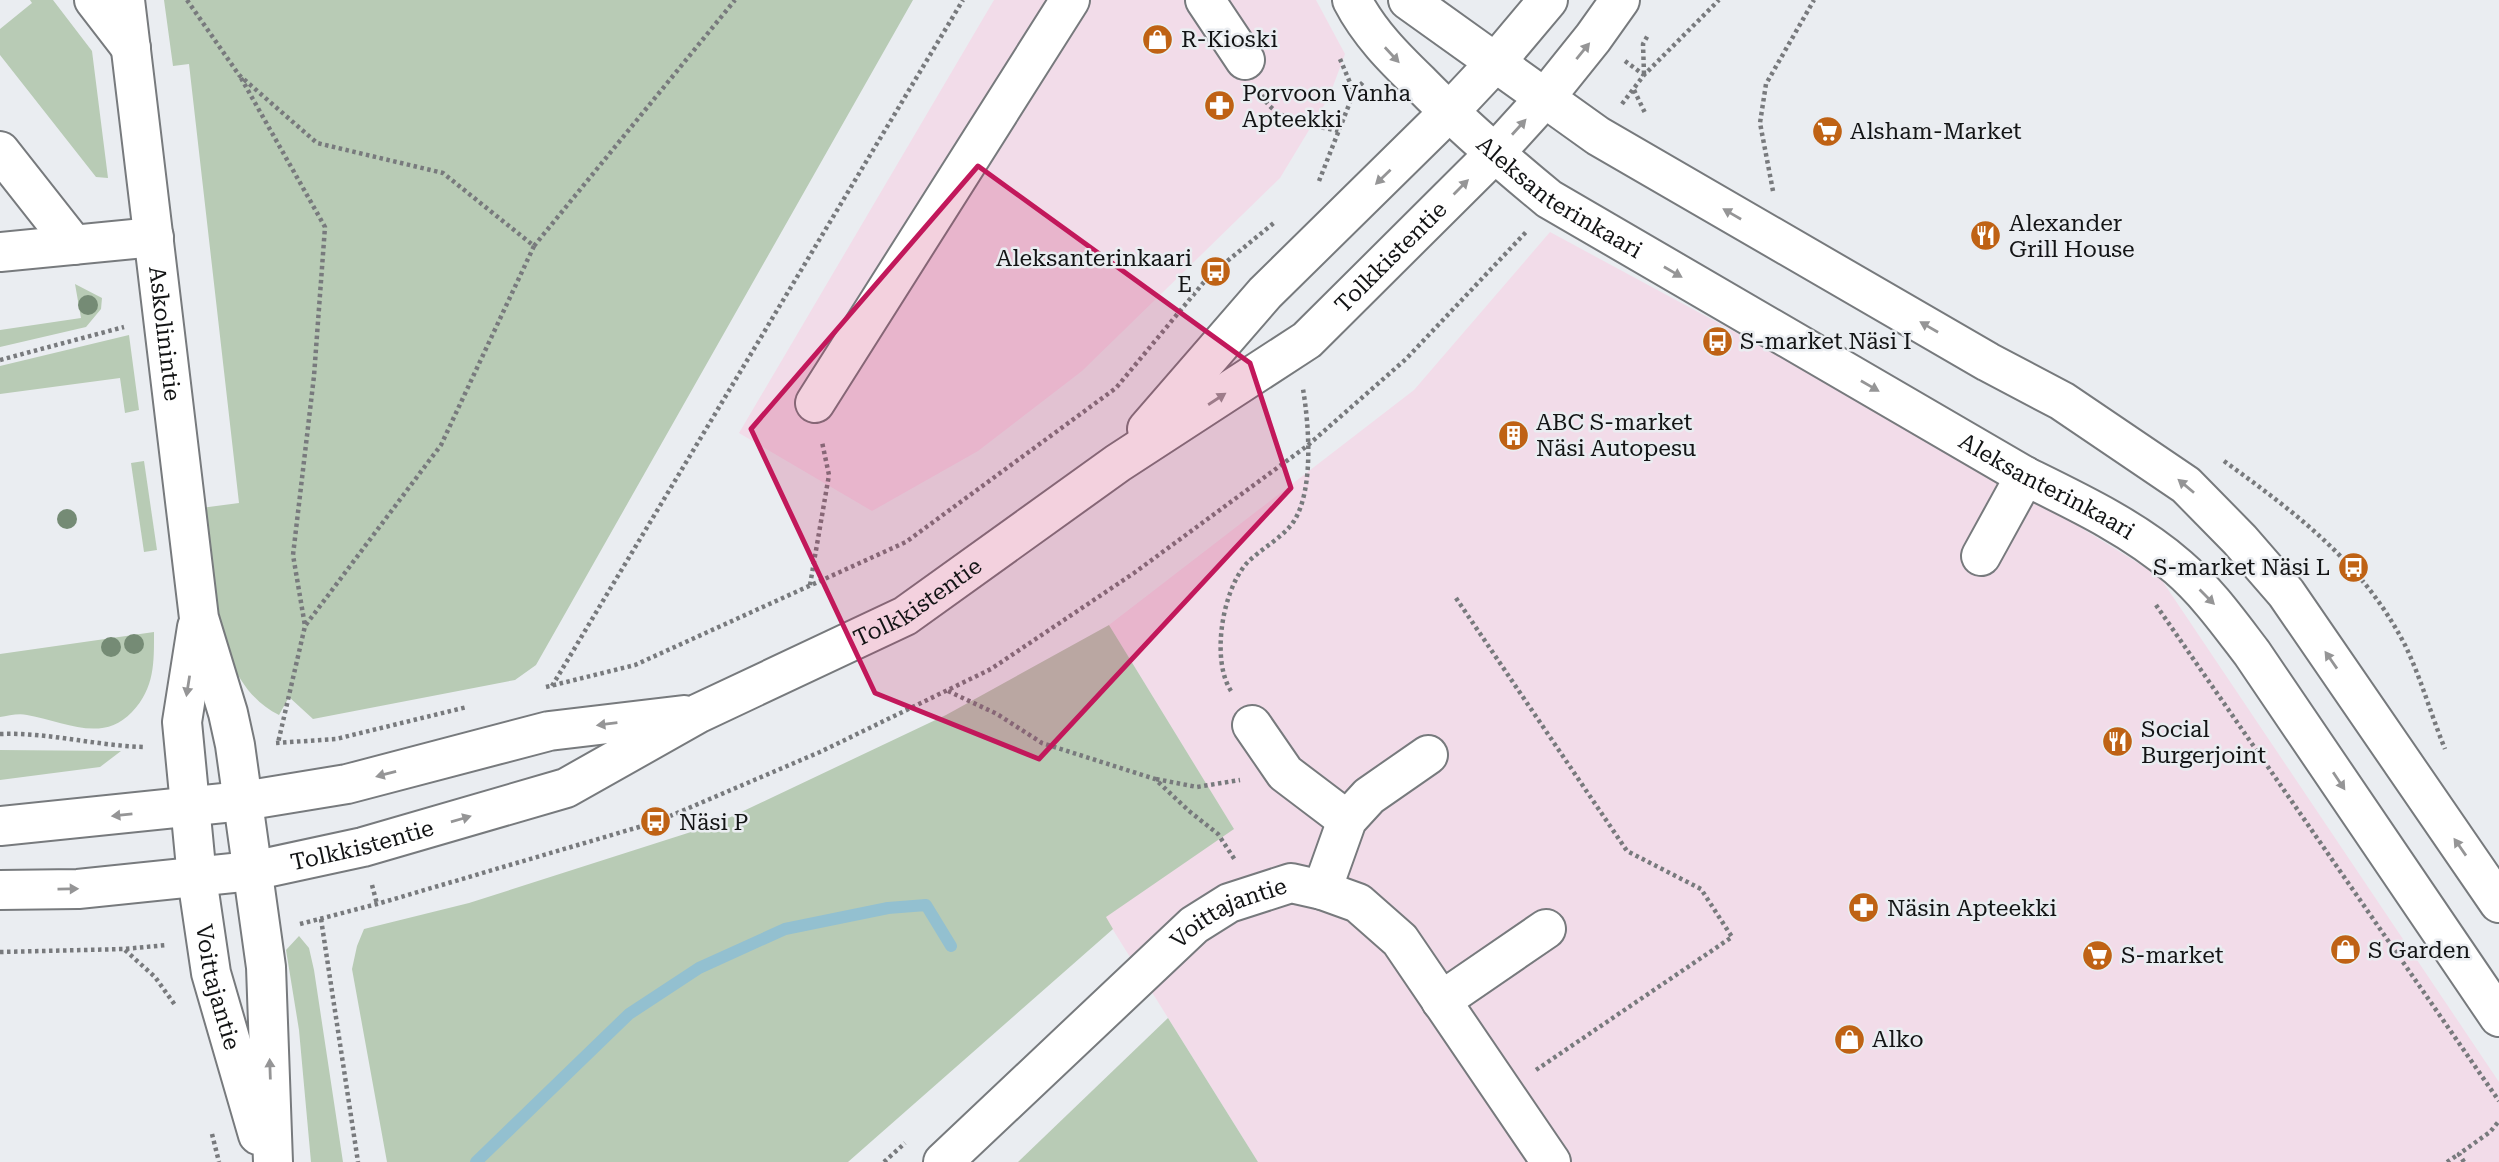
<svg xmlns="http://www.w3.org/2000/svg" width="2499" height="1162" font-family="'Roboto Serif',serif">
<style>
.commercial{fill:#f2dce9}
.green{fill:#b8cbb5}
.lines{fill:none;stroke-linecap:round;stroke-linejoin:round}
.stream{stroke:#93c0d0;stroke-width:12}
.minor-casing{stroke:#777a7d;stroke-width:42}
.path{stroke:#787a7d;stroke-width:4.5;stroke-dasharray:3.5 3.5;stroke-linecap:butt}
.minor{stroke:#fff;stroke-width:38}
.tree{fill:#758b75}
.oneway{fill:#959596}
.marked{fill:#c2185b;fill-opacity:0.2;stroke:#c2185b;stroke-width:5;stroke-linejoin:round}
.labels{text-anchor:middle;stroke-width:5;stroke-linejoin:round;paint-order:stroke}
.poi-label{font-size:23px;fill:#131415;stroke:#eaedf1;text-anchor:start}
.street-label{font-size:23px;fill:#131415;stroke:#eaedf1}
</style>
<rect width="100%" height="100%" fill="#eaedf1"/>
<g class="commercial">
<polygon points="994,0 1316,0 1345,54 1329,97 1280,178 1082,371 978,451 872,511 739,433"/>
<polygon points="1550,232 1965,456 2159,576 2499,1082 2499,1162 1258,1162 1105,917 1233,828 1109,625 1414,390"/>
</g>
<g class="green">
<polygon points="30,0 53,0 92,51 108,178 96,177 0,55 0,29 32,3"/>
<path d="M 164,0 L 913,0 L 536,665 L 515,680 L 313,719 L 289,697 L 279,715 C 212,682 210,572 201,508 L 239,503 L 189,64 L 173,66 Z"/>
<polygon points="75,284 102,298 101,309 86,327 0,347 0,330 81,318"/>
<polygon points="129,335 139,410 125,413 120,378 0,394 0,366"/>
<polygon points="144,461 157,550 144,552 131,463"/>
<polygon points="1109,625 1234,829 1106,917 1113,929 848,1162 387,1162 352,969 357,946 364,929 469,903 716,824 946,715"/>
<path d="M 154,632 C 154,662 155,688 132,712 C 102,744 64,721 27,715 C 18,713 8,716 0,717 L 0,654 Z"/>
<polygon points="0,750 121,751 100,767 0,780"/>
<polygon points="299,936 309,948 314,970 343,1162 311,1162 299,1030 286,950"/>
<polygon points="1168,1018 1258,1162 1018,1162"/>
</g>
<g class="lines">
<polyline class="stream" points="476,1162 629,1014 699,968 785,929 888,908 926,905 951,946"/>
<defs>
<g id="minor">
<polyline points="94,0 131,48"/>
<path id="s1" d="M 125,0 L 199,618 L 228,713 L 235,745 L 266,967 L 273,1162"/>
<polyline points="1205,0 1245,60"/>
<path id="s2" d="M 1352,0 C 1369,33 1394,58 1420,83 C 1461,125 1504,162 1549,199 L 2025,476 C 2078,502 2133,528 2178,567 C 2207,592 2229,623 2252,653 L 2499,1017"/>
<polyline points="1408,0 1598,136 1988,362 2062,401 2186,485 2240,540 2286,593 2499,903"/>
<polyline points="0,151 74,245"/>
<polyline points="0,252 154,237"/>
<polyline points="815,403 1070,0"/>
<polyline points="1147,429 1265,293 1449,112 1495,63 1548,0"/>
<polyline points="1981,556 2025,476"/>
<path id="s3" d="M 197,627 L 182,722 L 197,878 L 211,973 L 258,1135"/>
<polyline points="1252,725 1285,773 1347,820"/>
<polyline points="0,826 243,801 347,784 549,731 684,715"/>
<path id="s4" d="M 0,890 L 78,889 L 252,871 L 363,847 L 566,788 L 699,713 L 905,616 L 1118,463 L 1307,340 L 1494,154 L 1544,99 L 1593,38 L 1620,0"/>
<polyline points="1322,890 1347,820 1369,796 1428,755"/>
<polyline points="1441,1001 1546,929"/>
<path id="s5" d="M 943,1162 L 1194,925 L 1229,903 L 1291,883 L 1322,890 L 1358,903 L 1400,940 L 1551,1162"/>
</g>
</defs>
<use href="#minor" class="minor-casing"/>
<g class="path">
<polyline points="187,0 239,75 317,143 443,173 534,246 441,445 305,626 278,743"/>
<polyline points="1340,59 1354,92"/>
<polyline points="1625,61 1644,75"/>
<polyline points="1644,74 1643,44 1648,35"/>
<polyline points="241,78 325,227 314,376 293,555 305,626"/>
<polyline points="1634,90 1646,115"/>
<path d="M 1262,95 C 1275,122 1312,125 1339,131"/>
<polyline points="1622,104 1644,75 1719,0"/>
<polyline points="1319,181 1354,92 1364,81"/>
<polyline points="1773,191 1760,123 1766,84 1814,0"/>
<polyline points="534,246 735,0"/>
<polyline points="0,360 124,327"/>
<path d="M 2224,461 C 2297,514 2362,562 2405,645 C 2421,678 2431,715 2445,749"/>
<polyline points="810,585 829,475 822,442"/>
<polyline points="1456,598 1627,851 1701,889 1732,937 1536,1070"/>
<polyline points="2156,605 2499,1101"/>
<polyline points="552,686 963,0"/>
<polyline points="546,687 635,665 906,542 1116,388 1209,276 1275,222"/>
<polyline points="948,691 997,714 1042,743 1155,779 1189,811 1218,834 1235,860"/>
<path d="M 1231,691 C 1211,660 1222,592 1246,564 C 1260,549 1283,538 1294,521 C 1314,489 1309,425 1303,389"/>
<path d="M 0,734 C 48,732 97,746 145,747"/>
<polyline points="276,743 336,739 467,707"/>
<polyline points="1156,779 1197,787 1240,780"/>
<polyline points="372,885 377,904"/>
<polyline points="321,919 358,1162"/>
<polyline points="300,924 377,904 656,822 820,752 991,669 1134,573 1307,446 1406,359 1527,231"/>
<polyline points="125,950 155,977 175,1005"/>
<polyline points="0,952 124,949 167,945"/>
<polyline points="212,1134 219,1162"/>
<polyline points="884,1162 905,1143"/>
<polyline points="2447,1162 2459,1154"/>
<polyline points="2464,1162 2459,1154 2490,1132 2499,1121"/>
</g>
<use href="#minor" class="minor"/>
</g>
<g class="tree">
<circle cx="88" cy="305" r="10"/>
<circle cx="67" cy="519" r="10"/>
<circle cx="134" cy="644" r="10"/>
<circle cx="111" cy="647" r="10"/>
</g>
<defs><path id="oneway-solid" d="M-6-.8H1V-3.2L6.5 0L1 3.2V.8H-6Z" transform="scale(1.75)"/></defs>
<g class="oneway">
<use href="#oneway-solid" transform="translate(1583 51) rotate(-51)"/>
<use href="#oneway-solid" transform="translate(1392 55) rotate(47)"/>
<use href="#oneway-solid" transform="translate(1519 127) rotate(-48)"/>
<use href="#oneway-solid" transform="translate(1383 177) rotate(136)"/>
<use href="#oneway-solid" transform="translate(1461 187) rotate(-45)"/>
<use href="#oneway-solid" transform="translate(1732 214) rotate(-150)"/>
<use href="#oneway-solid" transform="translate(1673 272) rotate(30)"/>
<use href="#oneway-solid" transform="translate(1929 327) rotate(-150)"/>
<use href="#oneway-solid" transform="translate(1870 386) rotate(30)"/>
<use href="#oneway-solid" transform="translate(1217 399) rotate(-33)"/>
<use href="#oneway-solid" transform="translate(2186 486) rotate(-140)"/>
<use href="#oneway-solid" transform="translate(2207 597) rotate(45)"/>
<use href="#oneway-solid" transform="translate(2331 660) rotate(-125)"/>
<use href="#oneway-solid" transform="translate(188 686) rotate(99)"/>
<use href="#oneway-solid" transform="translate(607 724) rotate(173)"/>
<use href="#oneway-solid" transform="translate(386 774) rotate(165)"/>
<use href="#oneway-solid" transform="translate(2339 781) rotate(56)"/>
<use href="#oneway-solid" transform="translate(122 815) rotate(174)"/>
<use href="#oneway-solid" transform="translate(461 819) rotate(-16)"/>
<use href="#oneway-solid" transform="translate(2460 847) rotate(-125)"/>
<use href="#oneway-solid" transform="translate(68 889) rotate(-1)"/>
<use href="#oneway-solid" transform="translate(270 1069) rotate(-92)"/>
</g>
<path class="marked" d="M 978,166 L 1250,363 L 1291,488 L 1039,759 L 875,693 L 751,429 Z"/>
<defs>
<symbol id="shop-disc" viewBox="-11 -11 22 22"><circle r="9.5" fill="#bf6214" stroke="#eaedf1"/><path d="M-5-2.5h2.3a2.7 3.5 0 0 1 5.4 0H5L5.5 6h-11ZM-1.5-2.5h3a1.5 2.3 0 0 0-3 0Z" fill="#fff"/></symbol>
<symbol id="pharmacy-disc" viewBox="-11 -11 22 22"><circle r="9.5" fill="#bf6214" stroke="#eaedf1"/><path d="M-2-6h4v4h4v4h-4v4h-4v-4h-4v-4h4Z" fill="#fff"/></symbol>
<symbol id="supermarket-disc" viewBox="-11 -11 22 22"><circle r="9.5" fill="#bf6214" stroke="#eaedf1"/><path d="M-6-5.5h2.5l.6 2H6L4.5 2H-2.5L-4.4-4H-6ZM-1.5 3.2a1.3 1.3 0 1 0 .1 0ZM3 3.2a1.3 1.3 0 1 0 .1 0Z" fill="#fff"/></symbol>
<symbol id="restaurant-disc" viewBox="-11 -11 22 22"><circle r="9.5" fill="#bf6214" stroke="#eaedf1"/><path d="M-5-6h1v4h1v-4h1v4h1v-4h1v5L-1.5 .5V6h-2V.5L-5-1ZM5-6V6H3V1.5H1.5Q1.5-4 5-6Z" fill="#fff"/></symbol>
<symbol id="bus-disc" viewBox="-11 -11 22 22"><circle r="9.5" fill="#bf6214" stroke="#eaedf1"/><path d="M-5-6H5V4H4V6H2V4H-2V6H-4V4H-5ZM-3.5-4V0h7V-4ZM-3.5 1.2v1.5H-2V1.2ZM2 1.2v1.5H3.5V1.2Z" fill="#fff"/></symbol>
<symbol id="building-disc" viewBox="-11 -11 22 22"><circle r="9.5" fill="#bf6214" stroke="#eaedf1"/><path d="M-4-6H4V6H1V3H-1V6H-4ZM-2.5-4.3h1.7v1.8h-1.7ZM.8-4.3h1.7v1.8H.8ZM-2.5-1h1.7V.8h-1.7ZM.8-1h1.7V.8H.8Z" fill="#fff"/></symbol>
</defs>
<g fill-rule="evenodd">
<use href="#shop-disc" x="1140" y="22" width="35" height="35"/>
<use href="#pharmacy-disc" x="1202" y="88" width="35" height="35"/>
<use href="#supermarket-disc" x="1810" y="114" width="35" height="35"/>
<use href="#restaurant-disc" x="1968" y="218" width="35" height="35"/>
<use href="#bus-disc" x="1198" y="254" width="35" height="35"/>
<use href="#bus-disc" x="1700" y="324" width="35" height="35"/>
<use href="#building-disc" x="1496" y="418" width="35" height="35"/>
<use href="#bus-disc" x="2336" y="550" width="35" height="35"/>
<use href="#restaurant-disc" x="2100" y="724" width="35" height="35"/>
<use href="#bus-disc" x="638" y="804" width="35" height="35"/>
<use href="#pharmacy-disc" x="1846" y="890" width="35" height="35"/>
<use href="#shop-disc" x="2328" y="932" width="35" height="35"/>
<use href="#supermarket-disc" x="2080" y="938" width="35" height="35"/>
<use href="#shop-disc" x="1832" y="1022" width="35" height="35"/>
</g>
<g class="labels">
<g class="poi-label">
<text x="1181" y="47">R-Kioski</text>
<text x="1242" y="101">Porvoon Vanha<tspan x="1242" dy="26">Apteekki</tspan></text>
<text x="1850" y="139">Alsham-Market</text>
<text x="2009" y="231">Alexander<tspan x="2009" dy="26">Grill House</tspan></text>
<text x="1192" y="266" text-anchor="end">Aleksanterinkaari<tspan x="1192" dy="26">E</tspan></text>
<text x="1740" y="349">S-market Näsi I</text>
<text x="1536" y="430">ABC S-market<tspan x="1536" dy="26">Näsi Autopesu</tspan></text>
<text x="2330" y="575" text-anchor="end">S-market Näsi L</text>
<text x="2141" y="737">Social<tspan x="2141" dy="26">Burgerjoint</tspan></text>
<text x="679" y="830">Näsi P</text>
<text x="1887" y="916">Näsin Apteekki</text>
<text x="2368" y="958">S Garden</text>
<text x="2121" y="963">S-market</text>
<text x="1872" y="1047">Alko</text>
</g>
<g class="street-label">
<text dy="8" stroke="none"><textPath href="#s2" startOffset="289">Aleksanterinkaari</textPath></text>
<text dy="8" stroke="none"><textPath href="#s4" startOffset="1564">Tolkkistentie</textPath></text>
<text dy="8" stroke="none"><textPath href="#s1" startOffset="336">Askolinintie</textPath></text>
<text dy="8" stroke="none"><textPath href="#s2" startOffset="856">Aleksanterinkaari</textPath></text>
<text dy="8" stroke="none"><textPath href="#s4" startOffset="976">Tolkkistentie</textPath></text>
<text dy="8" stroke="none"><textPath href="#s4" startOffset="366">Tolkkistentie</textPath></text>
<text dy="8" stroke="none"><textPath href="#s5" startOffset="382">Voittajantie</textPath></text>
<text dy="8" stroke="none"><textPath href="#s3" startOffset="364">Voittajantie</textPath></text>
</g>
</g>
</svg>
